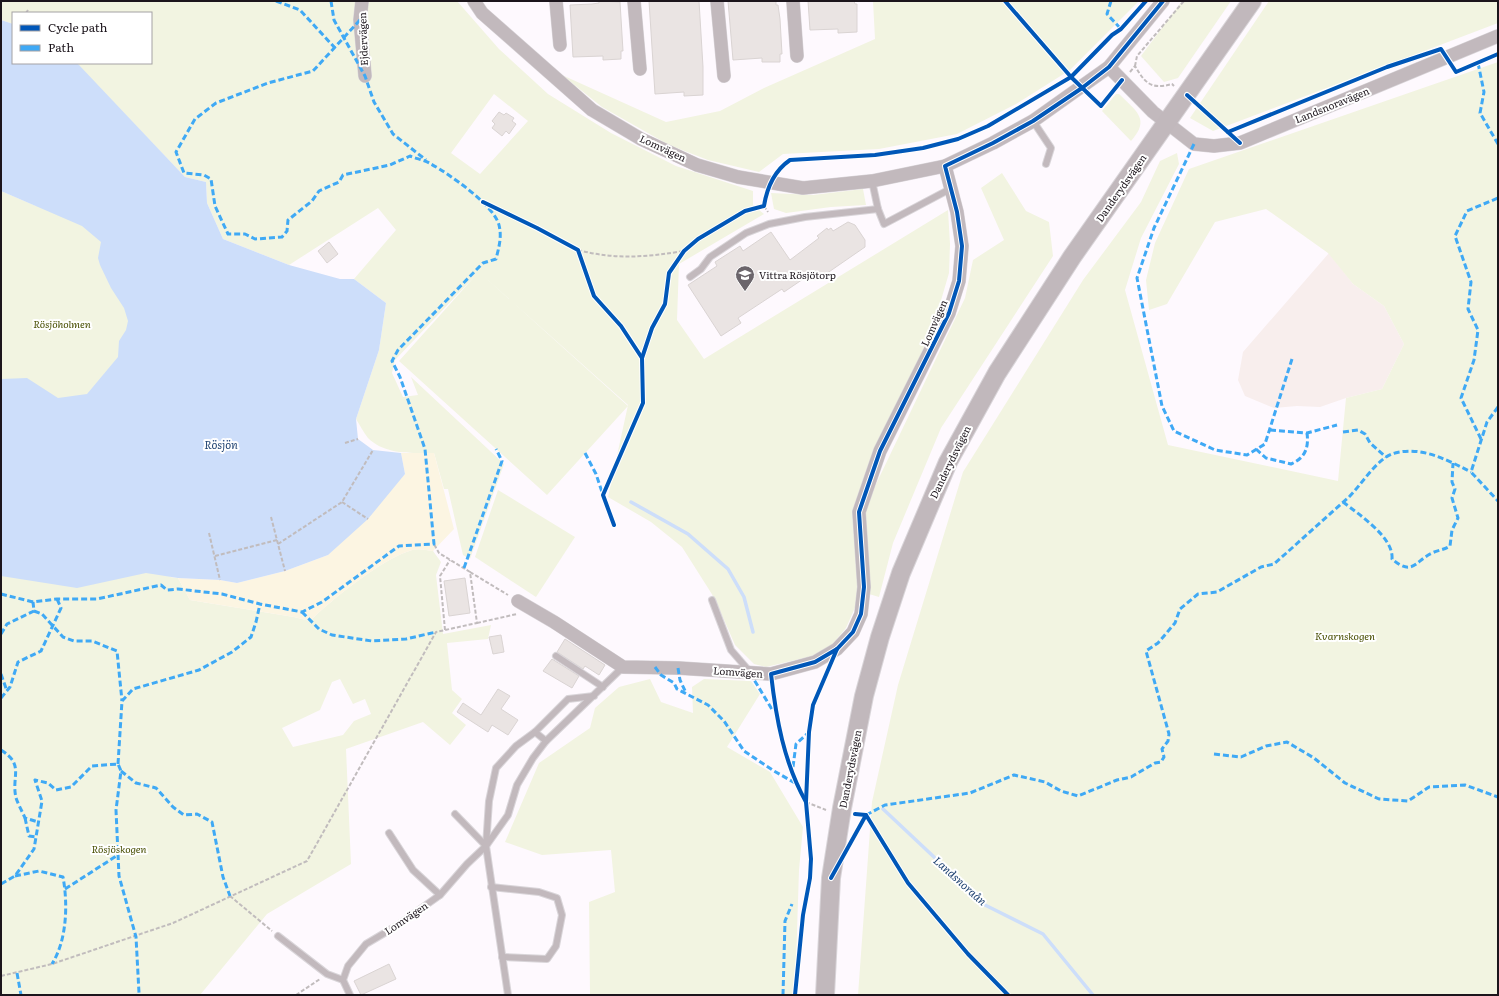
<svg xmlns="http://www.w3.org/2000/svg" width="1499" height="996" font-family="Literata,serif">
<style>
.industrial{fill:#f8eeed}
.green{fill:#f2f4e1;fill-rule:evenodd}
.sand{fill:#fcf5e2}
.water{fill:#cddefa}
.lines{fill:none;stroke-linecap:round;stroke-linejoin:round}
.stream{stroke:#cddefa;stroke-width:3.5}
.building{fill:#eae4e3;stroke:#dad4d3}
.lane-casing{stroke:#d9d5d9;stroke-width:8}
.street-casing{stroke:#d9d5d9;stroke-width:14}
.secondary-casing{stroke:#d9d5d9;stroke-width:20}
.path{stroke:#c1bcbd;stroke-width:2;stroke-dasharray:4 2;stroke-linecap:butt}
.lane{stroke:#c2b9bd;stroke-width:6}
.street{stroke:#c2b9bd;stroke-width:13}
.secondary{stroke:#c1b8bc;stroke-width:18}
.quiet{stroke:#3fa9f5;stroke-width:3;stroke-dasharray:6 3;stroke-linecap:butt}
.cycleway-casing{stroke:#fff;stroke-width:6}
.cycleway{stroke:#0057b8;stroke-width:4}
.labels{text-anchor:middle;stroke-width:4;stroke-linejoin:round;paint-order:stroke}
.street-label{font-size:10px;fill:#1c151c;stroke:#fff}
.poi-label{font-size:10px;fill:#1c151c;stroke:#fff;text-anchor:start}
.park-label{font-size:10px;font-style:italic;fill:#494f03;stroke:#fff}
.water-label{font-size:11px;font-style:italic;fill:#1f4271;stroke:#fff}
</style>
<rect width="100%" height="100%" fill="#fef9fe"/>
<polygon class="industrial" points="1329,253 1353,284 1384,306 1404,344 1382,389 1346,398 1320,407 1297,406 1274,408 1245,396 1238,380 1243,352"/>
<g class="green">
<path d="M 1,1 L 457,1 L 499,49 L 548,94 L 611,133 L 676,166 L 753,191 L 753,205 L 764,214 L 679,264 L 677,320 L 704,359 L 948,210 L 950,244 L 949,273 L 935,321 L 854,513 L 861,584 L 857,603 L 846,628 L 825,653 L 766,667 L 754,664 L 735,645 L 715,599 L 682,547 L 651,522 L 608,497 L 628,405 L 479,272 L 628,406 L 547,495 L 399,361 L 476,275 L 395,360 L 392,373 L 403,397 L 418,395 L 411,377 L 504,464 L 470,559 L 463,555 L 448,489 L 444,489 L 434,453 C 412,453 385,455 368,438 C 363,432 360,425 356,419 L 379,350 L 386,303 L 354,279 L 396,230 L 378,208 L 289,265 L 223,239 L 207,203 L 206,182 L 185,177 L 76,63 L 151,63 L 151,13 L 13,13 L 13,24 L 1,20 ZM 494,94 L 528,121 L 480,174 L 451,153 Z"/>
<polygon points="873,1 1139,1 1070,70 1016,104 957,134 879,149 783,154 759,172 708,160 669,145 602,107 562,75 666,122 720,111 764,88 875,39"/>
<polygon points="1182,1 1231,1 1178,78 1164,82 1141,56"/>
<polygon points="1269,1 1498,1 1498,23 1213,131 1190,118"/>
<polygon points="1498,62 1498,995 858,995 872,802 898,685 963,472 1083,280 1141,202 1160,161 1177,153 1179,164 1141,238 1125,290 1168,445 1338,481 1346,398 1382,389 1404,344 1384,306 1353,284 1328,253 1266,209 1215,222 1167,304 1149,310 1146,280 1155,243 1189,169"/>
<path d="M 1116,94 L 1119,94 C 1136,111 1151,119 1131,141 L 1102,111 Z"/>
<polygon points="1002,173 1026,211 1049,222 1053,256 941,428 893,543 879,597 869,594 862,528 867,503 965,298 973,260 1004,240 981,188"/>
<polygon points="863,189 866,205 831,207 786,213 774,209 771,193 813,195"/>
<path d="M 1,191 L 36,206 L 122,197 L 170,577 L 178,578 L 190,600 L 294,617 L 310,621 C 331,600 383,558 412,550 C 418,548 427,550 433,551 L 441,562 L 436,575 L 443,634 L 491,625 L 488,639 L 447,643 L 452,690 L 462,699 L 452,713 L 466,725 L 450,745 L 423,722 L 346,749 L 351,864 L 267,914 L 200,995 L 1,995 ZM 340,679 L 353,704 L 365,699 L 371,714 L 354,721 L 343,735 L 293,747 L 282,728 L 320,710 L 332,682 Z"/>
<polygon points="498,490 575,537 536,597 475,557"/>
<polygon points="650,679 661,702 693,713 692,687 704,679 751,681 760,694 727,747 770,772 803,827 799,870 795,995 590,995 589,902 615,892 611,850 542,855 505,842 539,763 590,728 595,708 619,687"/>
</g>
<path class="sand" d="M 401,453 L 434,453 L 454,529 L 433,551 C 427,550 418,548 412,550 C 383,558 331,600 310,621 L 294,617 L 190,600 L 178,578 L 220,580 L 237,583 L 285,571 L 328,555 L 405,474 Z"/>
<polygon class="water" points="1,20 13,24 13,63 76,63 79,65 185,177 206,182 207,203 223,239 289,265 340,279 354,279 386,303 379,350 356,419 358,439 373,450 401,453 405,474 368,519 328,555 285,571 237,583 220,580 178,578 146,573 77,588 1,576 1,379 27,378 58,398 87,394 118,357 119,341 126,330 128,321 124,308 111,288 100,265 98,258 101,242 82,226 1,191"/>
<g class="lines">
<g class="stream">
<polyline points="631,502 688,534 728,569 744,597 753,632"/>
<polyline points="883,809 985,905 1043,934 1093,995"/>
</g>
</g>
<g class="building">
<polygon points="599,1 620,2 623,51 621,51 621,59 603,60 603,56 573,57 570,5 592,4 599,3"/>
<polygon points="649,1 699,1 703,67 703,95 684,96 684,92 655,94"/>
<polygon points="728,1 776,1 776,5 778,5 780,19 782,54 780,54 780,62 762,62 762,58 733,60"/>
<polygon points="808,1 854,1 855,4 857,4 857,32 838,33 838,29 810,30"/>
<polygon points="499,112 504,115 506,113 514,118 512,121 516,124 509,134 506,131 502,136 492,128 495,124 492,121"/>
<polygon points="848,222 855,225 865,240 865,247 823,276 822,275 820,277 812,273 784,292 782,289 738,318 741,323 721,336 688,285 717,266 715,262 740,246 743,251 771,232 790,260 819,238 817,236 827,228 828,230 831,228 833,231"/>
<polygon points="329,242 338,254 327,263 318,251"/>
<polygon points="465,578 470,613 449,616 444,581"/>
<polygon points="501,635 504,652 493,654 489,637"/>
<polygon points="565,639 605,665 599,675 585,666 583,669 557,652"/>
<polygon points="552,659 579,676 572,688 543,671"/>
<polygon points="498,689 510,696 501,709 518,720 508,735 492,725 488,732 457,712 463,703 481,715"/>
<polygon points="389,964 396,979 361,995 354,981"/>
</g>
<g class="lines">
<defs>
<g id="lane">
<polyline points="1033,121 1051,148 1046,164"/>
<polyline points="872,181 878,209 884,224 952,188"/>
<polyline points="690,277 701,269 710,257 746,233 769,224 805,217 878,209"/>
<polyline points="712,600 731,650 750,672"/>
<polyline points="556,656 603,687"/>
<polyline points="535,732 546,741"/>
<polyline points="455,814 486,846"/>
<polyline points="389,833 413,870 440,895"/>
<polyline points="491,887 539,892 557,898 562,915 556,946 547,959 502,957"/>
<polyline points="278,936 327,974 343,980"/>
<polyline points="350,995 343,980 348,966 366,944 398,925 440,895 467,864 486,846 508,815 517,785 533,758 546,741 623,667"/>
<polyline points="508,995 486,846 489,801 496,768 516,746 535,732 568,699 594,696"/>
</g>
<g id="street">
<polyline points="362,1 360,20 365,76"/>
<polyline points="474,1 482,13 592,110 641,139 697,165 738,177 803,188 872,181 945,166 993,143 1033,121 1109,67 1163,1"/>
<polyline points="556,1 560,45"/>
<polyline points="634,1 640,69"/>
<polyline points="717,1 724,76"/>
<polyline points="793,1 797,56"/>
<polyline points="1109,67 1153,112 1194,144 1214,146 1240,143 1498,36"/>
<polyline points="518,601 554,622 623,667 678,668 771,674 815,662 837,649 853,632 861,614 864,587 859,512 880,451 949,313 959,281 962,246 957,212 945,166"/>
</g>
<polyline id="secondary" points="825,995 831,878 842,808 864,696 880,637 901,573 948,462 997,373 1072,257 1252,1"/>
</defs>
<use href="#lane" class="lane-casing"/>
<use href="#street" class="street-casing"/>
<use href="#secondary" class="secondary-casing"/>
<g class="path">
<polyline points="26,13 28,10"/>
<polyline points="1135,66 1137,56 1184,1"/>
<path d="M 1130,72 L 1135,66 C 1145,83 1151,90 1172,84 L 1174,86"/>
<polyline points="1090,96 1101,106 1114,91"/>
<polyline points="764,206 768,212"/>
<path d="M 578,250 C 616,260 646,257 684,251"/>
<polyline points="345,443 358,439"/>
<polyline points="342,502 368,519"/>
<polyline points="271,517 285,571"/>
<polyline points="209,533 220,580"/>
<polyline points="278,544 342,502 373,450"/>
<polyline points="215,556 277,540"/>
<polyline points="470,572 508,595"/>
<polyline points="477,623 517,614"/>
<polyline points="445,630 440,576 450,560"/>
<polyline points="806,802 826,810"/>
<polyline points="230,896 272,931"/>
<polyline points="1,976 52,964 173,923 307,861 436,632 477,623 470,572 439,553 434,544"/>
<polyline points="296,995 320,979"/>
</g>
<use href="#lane" class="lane"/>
<use href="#street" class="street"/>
<use href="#secondary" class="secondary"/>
<g class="quiet">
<polyline points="276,1 300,10 335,48"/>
<polyline points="331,1 334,20 365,76 374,102 393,134 426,160"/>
<polyline points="1111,1 1107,14 1121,29"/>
<polyline points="1478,63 1484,92 1480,113 1498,144"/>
<polyline points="1194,144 1154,228 1137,278 1162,406 1174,431 1215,450 1247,455 1265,444 1292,359"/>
<polyline points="1498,407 1487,422 1471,472 1498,501"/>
<polyline points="1270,430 1307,433 1337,425"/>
<polyline points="1343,432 1358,430 1365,434 1370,443 1386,457"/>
<polyline points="1481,439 1461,398 1474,360 1478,330 1468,309 1471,282 1455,236 1467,211 1498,198"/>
<path d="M 1256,449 L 1266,458 L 1291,464 C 1305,458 1309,448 1307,433"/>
<polyline points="585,453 596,474 603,495"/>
<path d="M 1343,502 C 1358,514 1394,537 1392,559 C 1413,577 1415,561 1432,553 C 1438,550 1444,550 1450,546 L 1452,530 L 1458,518 L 1452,498 L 1455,489 L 1452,482 L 1453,463"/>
<polyline points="464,568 502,461 496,449"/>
<polyline points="1,594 33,602"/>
<polyline points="34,611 42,614 63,637 74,641 92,641 117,651 122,701"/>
<polyline points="302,612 319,629 332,635 372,641 406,639 436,632"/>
<path d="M 1,634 L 7,624 L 34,611 L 33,602 L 57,599 L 97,599 L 161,585 L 167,590 L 178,589 L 222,594 L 260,604 L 302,612 L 322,602 L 399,546 L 434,544 L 425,449 L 400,377 L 392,361 L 398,350 L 483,263 L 496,259 C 499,247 502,237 499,225 C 494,205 449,174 431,164 C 425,160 417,159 410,156 L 390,165 L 343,175 L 339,182 L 319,191 L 312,201 L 288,220 L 287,231 L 282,237 L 255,239 L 245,234 L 228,234 L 215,206 L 211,179 L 204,175 L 184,173 L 176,152 L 195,119 L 216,103 L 268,83 L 313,71 L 360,20"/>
<polyline points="655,667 661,675 674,683 677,689 708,705 724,721 744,751 774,771 795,783"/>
<polyline points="678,668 680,680 686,693"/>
<polyline points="750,673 773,711"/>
<polyline points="1,674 7,691"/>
<polyline points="1,698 10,687 18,662 41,651 61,608 57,599"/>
<path d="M 1,750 C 25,765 11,776 16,798 C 18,804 22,811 25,818 L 38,822"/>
<polyline points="1214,754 1241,757 1266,746 1287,742 1314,758 1345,783 1379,799 1408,801 1429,787 1465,785 1498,797"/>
<polyline points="118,764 122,701 133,689 199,670 232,652 251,637 256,622 260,604"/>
<polyline points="793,767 796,744 809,732"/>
<polyline points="121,771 136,783 156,788 173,807 184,815 197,814 212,822 223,877 230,896"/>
<path d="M 866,815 L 885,805 L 970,793 L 1014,775 L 1045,782 L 1061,791 L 1078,796 L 1117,780 L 1131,777 L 1155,763 L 1161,762 L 1164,757 L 1162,749 L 1168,741 L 1169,734 L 1146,651 L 1158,643 L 1175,623 L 1180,609 L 1198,594 L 1217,592 L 1261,567 L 1274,564 C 1299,542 1324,519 1349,497 C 1362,484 1378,457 1395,453 C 1422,446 1447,460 1471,472"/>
<polyline points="25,818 29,836 36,837"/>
<path d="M 15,876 L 39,871 L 63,877 C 68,904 67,940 52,964"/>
<polyline points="1,884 15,876 34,849 42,801 35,780 48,783 56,790 71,787 92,766 118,764 121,771 116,810 119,876 136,937 139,993 137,995"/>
<polyline points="65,889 118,855"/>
<polyline points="17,973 21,995"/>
<polyline points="783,995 785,921 792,904"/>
</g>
<defs>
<g id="cycleway">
<polyline points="1005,1 1071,77 1101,106 1122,80"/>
<polyline points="1187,95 1240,143"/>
<polyline points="1228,132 1387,67 1441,49 1456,72 1498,54"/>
<polyline points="483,202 537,228 578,250 594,296 621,326 642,358"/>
<path d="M 614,525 L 603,495 L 643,403 L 642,358 L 652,328 L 665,304 L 669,273 L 684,251 L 698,239 L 745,211 L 764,206 C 767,187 774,171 790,160 L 875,155 L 923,148 L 958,139 L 988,126 L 1071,77 L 1112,35 L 1121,29 L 1146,1"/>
<path d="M 806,802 C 784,763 776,718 771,674 L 815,662 L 837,649 L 853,632 L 861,614 L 864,587 L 859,512 L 880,451 L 949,313 L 959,281 L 962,246 L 957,212 L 945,166 L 993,143 L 1033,121 L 1082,88 L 1109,67 L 1163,1"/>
<polyline points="855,814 866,815 908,883 968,954 1008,995"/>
<polyline points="831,878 866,815"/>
<polyline points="795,995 803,915 810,878 811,859 806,802 809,732 813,705 837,649"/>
</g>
</defs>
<use href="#cycleway" class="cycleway-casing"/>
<use href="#cycleway" class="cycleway"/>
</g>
<defs>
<symbol id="school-pin" viewBox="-11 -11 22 30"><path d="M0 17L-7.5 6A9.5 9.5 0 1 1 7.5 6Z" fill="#6b656b" stroke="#fff"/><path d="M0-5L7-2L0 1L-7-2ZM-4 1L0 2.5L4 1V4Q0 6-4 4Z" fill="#fff"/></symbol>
</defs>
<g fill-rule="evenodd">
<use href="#school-pin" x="734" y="264" width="22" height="30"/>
</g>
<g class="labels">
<g class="street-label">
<text transform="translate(363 39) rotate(-92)" y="4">Ejdervägen</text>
<text transform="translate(1332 105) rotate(-22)" y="4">Landsnoravägen</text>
<text transform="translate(663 148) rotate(25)" y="4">Lomvägen</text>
<text transform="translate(1121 188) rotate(-55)" y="4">Danderydsvägen</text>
<text transform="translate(934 323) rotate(-66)" y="4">Lomvägen</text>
<text transform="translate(950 462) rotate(-64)" y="4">Danderydsvägen</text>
<text transform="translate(738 672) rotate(4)" y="4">Lomvägen</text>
<text transform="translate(850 769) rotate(-79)" y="4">Danderydsvägen</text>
<text transform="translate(406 918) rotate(-34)" y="4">Lomvägen</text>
</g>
<g class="poi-label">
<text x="759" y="279">Vittra Rösjötorp</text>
</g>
<g class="park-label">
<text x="62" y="328">Rösjöholmen</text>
<text x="1345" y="640">Kvarnskogen</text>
<text x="119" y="853">Rösjöskogen</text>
</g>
<g class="water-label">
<text x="221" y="449">Rösjön</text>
<text transform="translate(960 881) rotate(42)" y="4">Landsnoraån</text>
</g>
</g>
<rect width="1499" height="996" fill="none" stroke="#1c151c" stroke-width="4"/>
<rect x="12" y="12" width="140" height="52" fill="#ffffff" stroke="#a4a1a4"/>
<rect x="20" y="25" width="20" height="6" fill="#0057b8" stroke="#a4a1a4"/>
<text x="48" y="32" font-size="12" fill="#1c151c">Cycle path</text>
<rect x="20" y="45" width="20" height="6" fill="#3fa9f5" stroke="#a4a1a4"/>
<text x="48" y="52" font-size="12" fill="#1c151c">Path</text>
</svg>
